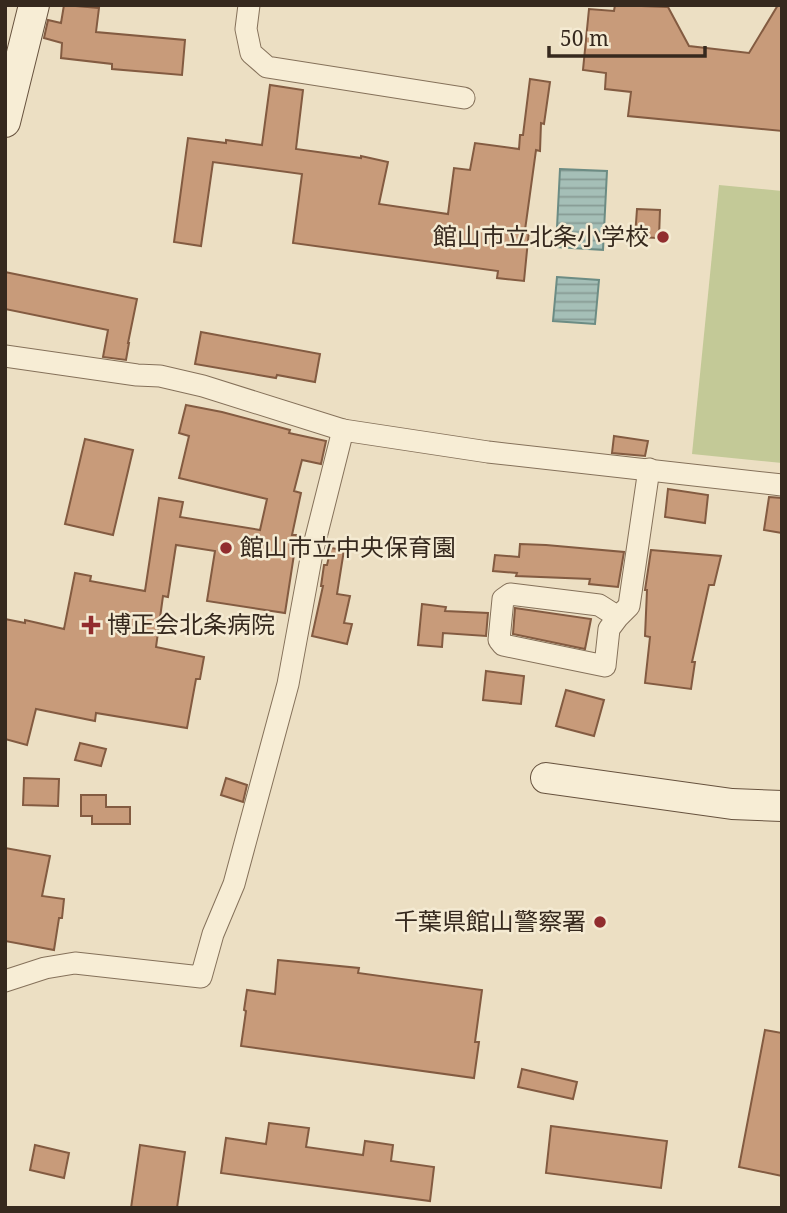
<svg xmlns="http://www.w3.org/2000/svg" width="787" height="1213" font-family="'Noto Serif','Noto Sans JP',serif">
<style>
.green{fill:#c3c997}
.water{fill:url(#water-rules);stroke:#6c8c84;stroke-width:2}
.building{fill:#c89b7a;stroke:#835b41;stroke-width:2}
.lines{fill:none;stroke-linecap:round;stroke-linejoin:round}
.street-casing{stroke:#85715a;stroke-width:23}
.secondary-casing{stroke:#67523e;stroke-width:32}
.street{stroke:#f7edd5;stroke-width:21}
.secondary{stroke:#f7edd5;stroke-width:30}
.poi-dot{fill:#912d2e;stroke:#f4ead2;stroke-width:2.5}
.labels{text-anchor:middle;stroke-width:5;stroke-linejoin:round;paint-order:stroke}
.poi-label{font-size:24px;fill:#36291e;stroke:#f4ead2;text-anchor:end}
</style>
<defs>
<pattern id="water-rules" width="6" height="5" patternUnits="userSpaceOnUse" patternTransform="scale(1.75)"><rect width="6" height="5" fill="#a5bfb7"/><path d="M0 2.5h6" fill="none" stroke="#879b94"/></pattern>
</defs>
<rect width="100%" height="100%" fill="#ecdfc3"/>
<polygon class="green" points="719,185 782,191 782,463 692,454"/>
<g class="water">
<polygon points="560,169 607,171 603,250 556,247"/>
<polygon points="557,277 599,280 595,324 553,321"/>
</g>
<g class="building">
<polygon points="64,5 99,8 96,32 185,40 182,75 112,69 112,64 61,58 62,43 44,38 48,20 61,23"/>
<polygon points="615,5 668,7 689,46 749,53 778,5 782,5 782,131 628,116 631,92 605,89 606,73 583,70 589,9 614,11"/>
<polygon points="530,79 550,82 544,124 541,123 540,151 536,150 525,230 529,230 524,281 497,278 498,271 293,243 302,174 213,162 201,246 174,242 188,138 226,143 226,140 262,145 270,85 303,90 296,149 361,158 361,156 388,162 379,204 448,214 454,168 470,170 475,143 519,149 520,135 523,135"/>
<polygon points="637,209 660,210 659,238 635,237"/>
<polygon points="5,272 137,299 128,343 129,343 126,360 103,357 108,330 5,309"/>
<polygon points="201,332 320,354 315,382 277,375 276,378 195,364"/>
<polygon points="186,405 222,412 290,430 289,433 326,441 321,464 302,460 294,491 301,493 292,535 297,535 285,613 207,601 215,551 176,545 168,597 163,596 156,647 204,657 200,679 196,679 187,728 96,713 95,721 36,709 27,745 5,739 5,619 25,623 25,620 64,629 75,573 91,576 90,581 145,591 159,498 183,502 180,517 260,530 267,499 179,478 189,436 179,433"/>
<polygon points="614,436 648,441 645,456 612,453"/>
<polygon points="85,439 133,450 113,535 65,524"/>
<polygon points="668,489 708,495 705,523 665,517"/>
<polygon points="769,497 782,498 782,533 764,530"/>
<polygon points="520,544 546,545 624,552 618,587 589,584 590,579 516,576 517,573 493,571 495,555 519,557"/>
<polygon points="331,548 344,550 337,594 350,596 344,623 352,624 347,644 312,636 323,586 321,586 324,565 327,565"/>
<polygon points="651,550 721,556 714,585 709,585 692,662 695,662 691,689 645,683 650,637 645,636 647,590 645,590"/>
<polygon points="422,604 446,607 445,611 488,613 486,636 443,633 442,647 418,645"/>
<polygon points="515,608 591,619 585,649 513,634"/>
<polygon points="486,671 524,676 521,704 483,700"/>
<polygon points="566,690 604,700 594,736 556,726"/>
<polygon points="80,743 106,749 101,766 75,760"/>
<polygon points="24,778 59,779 58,806 23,805"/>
<polygon points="226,778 247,785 243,802 221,795"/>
<polygon points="81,795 106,795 106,807 130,807 130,824 92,824 92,816 81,816"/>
<polygon points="5,848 50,856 42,896 64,899 62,918 59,918 54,950 5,941"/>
<polygon points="278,960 359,968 358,973 482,990 475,1042 479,1042 474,1078 241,1046 246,1011 244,1010 247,990 275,994"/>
<polygon points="765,1030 782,1033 782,1176 739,1167"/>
<polygon points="522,1069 577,1082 573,1099 518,1087"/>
<polygon points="269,1123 309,1128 306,1147 363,1155 365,1141 393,1145 391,1161 434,1167 430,1201 221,1173 226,1138 266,1144"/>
<polygon points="551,1126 667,1141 661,1188 546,1173"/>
<polygon points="35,1145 69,1153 64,1178 30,1170"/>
<polygon points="140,1145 185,1152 177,1208 131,1208"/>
</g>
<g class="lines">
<defs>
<g id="street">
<polyline points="249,5 246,29 251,53 267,67 464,98"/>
<polyline points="5,356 137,375 160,376 203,386 343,430 488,452 782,485"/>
<polyline points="618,617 599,605 510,594 503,599 499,640 503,645 605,666 609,629 618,617 629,606 649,469"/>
<polyline points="5,981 45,968 75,963 201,977 213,934 234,884 288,684 312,553 343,430"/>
</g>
<g id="secondary">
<polyline points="5,122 34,5"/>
<polyline points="546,778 732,804 782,806"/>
</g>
</defs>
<use href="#street" class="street-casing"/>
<use href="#secondary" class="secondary-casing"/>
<use href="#street" class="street"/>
<use href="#secondary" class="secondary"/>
</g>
<g class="poi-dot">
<circle cx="663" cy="237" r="7"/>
<circle cx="226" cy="548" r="7"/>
<path d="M87.5 614.5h7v7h7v7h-7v7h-7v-7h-7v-7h7z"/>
<circle cx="600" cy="922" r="7"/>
</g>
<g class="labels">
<g class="poi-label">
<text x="649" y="245">館山市立北条小学校</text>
<text x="240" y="556" text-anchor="start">館山市立中央保育園</text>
<text x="107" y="633" text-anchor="start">博正会北条病院</text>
<text x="586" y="930">千葉県館山警察署</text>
</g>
</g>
<rect width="787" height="1213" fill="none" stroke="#36291e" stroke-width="14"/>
<path d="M549 46v10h156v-10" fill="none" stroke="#36291e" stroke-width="3.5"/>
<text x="560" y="46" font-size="21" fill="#36291e" stroke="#f4ead2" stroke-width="5" paint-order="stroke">50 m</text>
</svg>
